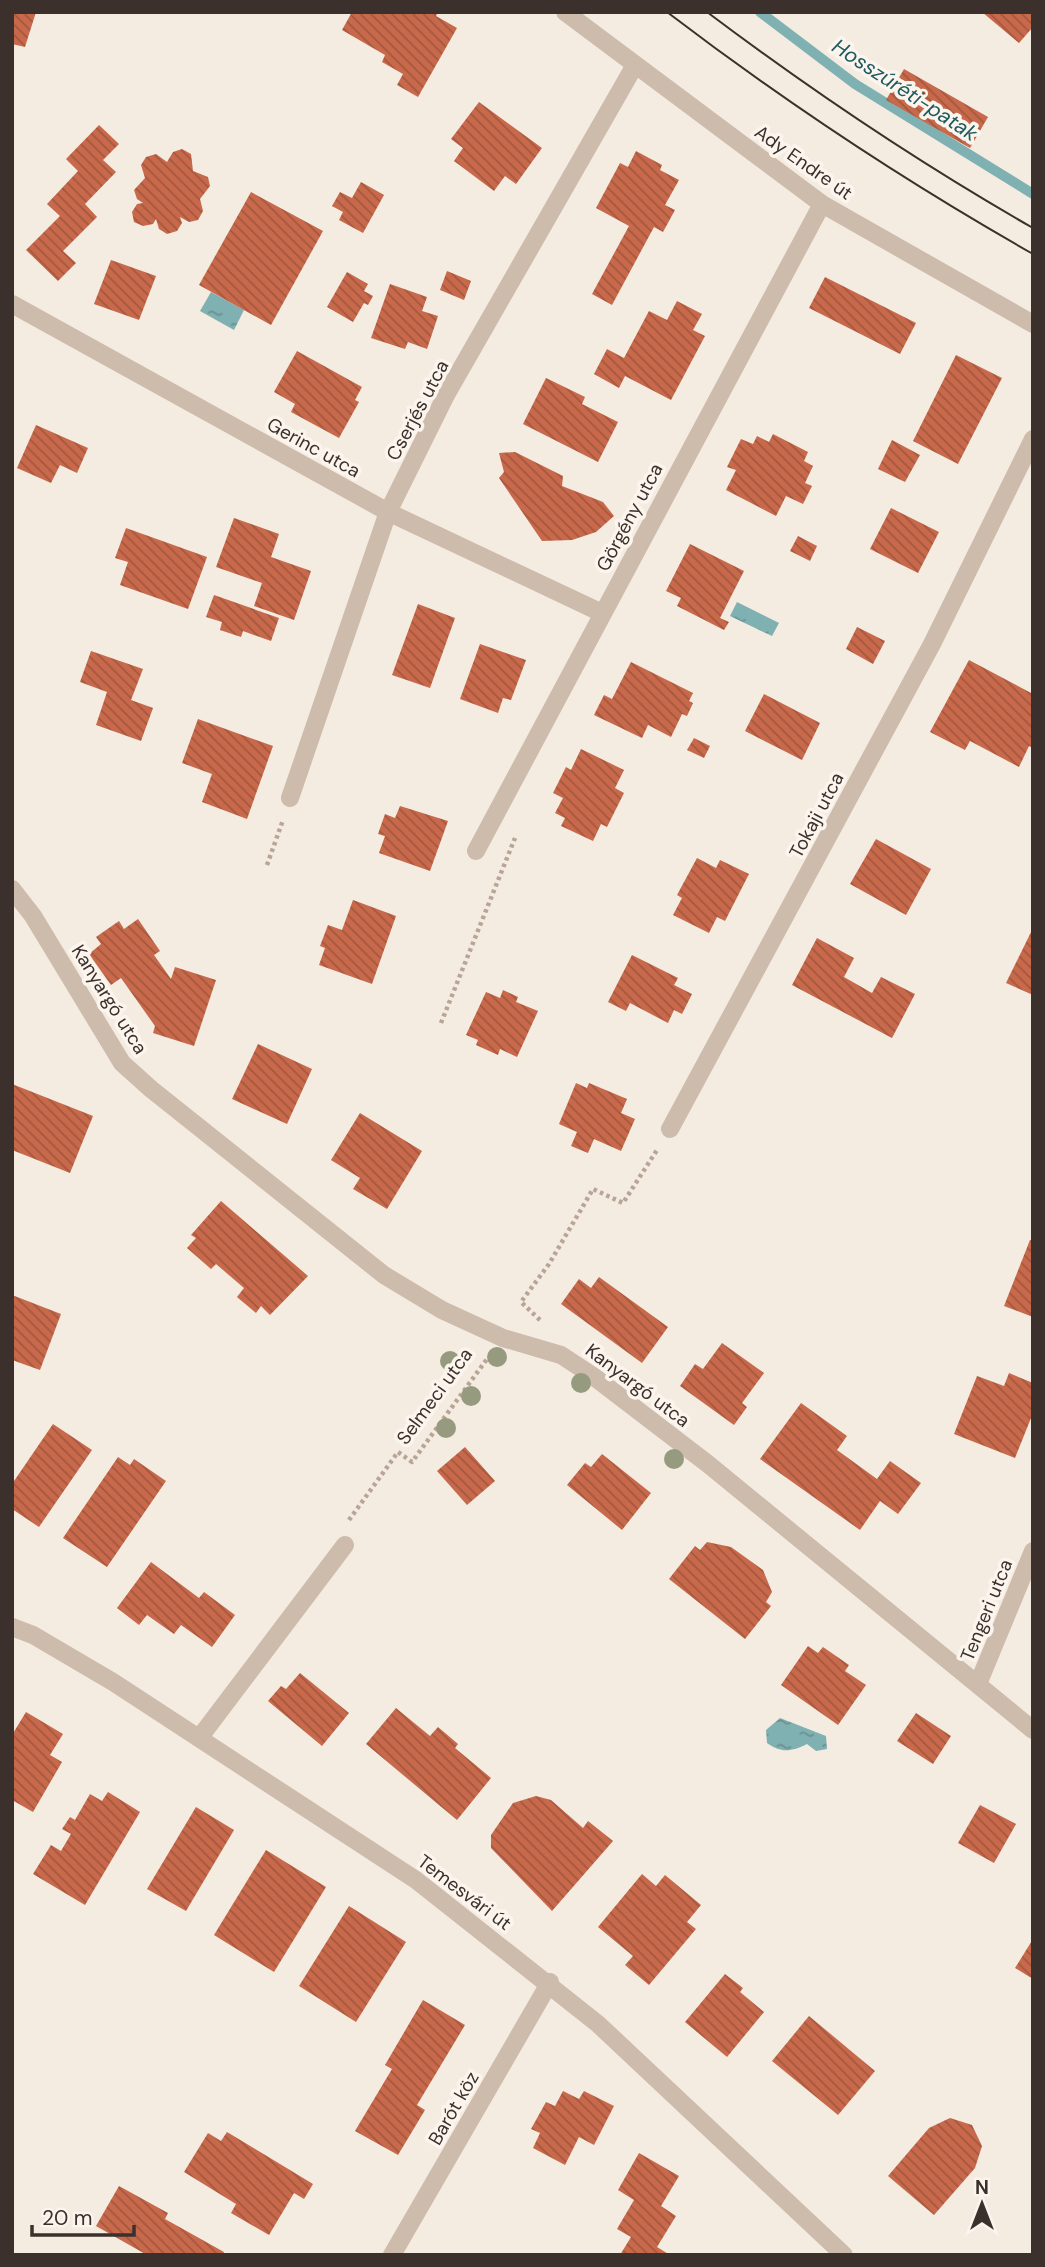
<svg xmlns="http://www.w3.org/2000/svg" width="1045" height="2267" font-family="'DM Sans',sans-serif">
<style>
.water{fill:url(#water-ripples)}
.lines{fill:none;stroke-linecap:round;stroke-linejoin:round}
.stream{stroke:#7fb0b2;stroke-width:10}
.building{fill:url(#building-back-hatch)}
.path{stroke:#b9a596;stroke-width:4.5;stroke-dasharray:3.5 3.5;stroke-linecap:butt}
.minor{stroke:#cdbbac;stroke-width:18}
.tram{stroke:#3b302b;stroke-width:2}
.tree{fill:#969b7f}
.labels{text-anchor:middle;stroke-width:7;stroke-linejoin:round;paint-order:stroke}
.street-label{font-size:19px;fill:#3b302b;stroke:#fbf5ee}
.water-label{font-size:21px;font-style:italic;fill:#1f5a5e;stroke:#fbf5ee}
</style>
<defs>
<pattern id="water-ripples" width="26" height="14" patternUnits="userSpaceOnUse" patternTransform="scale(1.75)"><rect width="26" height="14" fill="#7fb0b2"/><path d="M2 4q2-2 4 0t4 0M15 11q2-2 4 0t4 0" fill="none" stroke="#699091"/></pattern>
<pattern id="building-back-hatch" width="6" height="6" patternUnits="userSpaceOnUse" patternTransform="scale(1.75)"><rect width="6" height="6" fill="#c8694b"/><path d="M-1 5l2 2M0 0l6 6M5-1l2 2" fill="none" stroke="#a4573f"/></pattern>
</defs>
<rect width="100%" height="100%" fill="#f4ebe1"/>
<g class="water">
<polygon points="211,292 244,310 234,330 200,311"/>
<polygon points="737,602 779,623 772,636 730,616"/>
<path d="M 780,1718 L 826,1736 L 827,1749 L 816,1751 L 807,1744 C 791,1752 781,1753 767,1743 L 766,1730 Z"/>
</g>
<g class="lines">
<polyline class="stream" points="760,12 855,84 1033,194"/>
</g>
<g class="building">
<polygon points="12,12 36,12 25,47 12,44"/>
<polygon points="352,12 438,12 436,16 457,28 418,97 397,85 403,74 382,62 385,55 342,30"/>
<polygon points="982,12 1033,12 1033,27 1019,43"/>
<polygon points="904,69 988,117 970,148 886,100"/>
<polygon points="479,102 542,148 516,184 505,176 494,191 454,161 463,148 451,139"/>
<polygon points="99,125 119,144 103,160 116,172 85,204 97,217 63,251 76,263 58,281 26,250 60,216 47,204 78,171 66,159"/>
<polygon points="182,149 191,154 193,171 208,177 210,186 200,199 203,211 198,220 189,222 180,217 182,223 177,231 167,234 159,229 156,219 153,224 143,226 134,222 132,212 137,204 143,203 137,199 134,190 145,178 141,165 146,157 156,154 167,162 173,152"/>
<polygon points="636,151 662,165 660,170 679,180 665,205 675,210 663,232 654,227 612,305 592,294 629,226 596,208 620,163 628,167"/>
<polygon points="361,182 384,195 363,233 339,220 343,212 332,206 340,192 352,198"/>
<polygon points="251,192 323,231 271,325 199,285"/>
<polygon points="111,260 156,276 139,320 94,304"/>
<polygon points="447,271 471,281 464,300 440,290"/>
<polygon points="347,272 368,284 364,291 373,296 368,305 364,303 353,322 327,307"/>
<polygon points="825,277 916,323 900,354 809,308"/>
<polygon points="390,284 427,297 422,311 438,316 427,349 408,342 405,349 371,338"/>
<polygon points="677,301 702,314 693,330 705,336 671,400 625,376 619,388 594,374 607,349 624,358 649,311 667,320"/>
<polygon points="297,351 362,387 355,400 359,402 339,438 291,412 295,404 274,392"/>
<polygon points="956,355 1002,378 958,464 913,441"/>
<polygon points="546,378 585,397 582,404 618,422 598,462 523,424"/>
<polygon points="36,425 88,448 77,473 60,465 51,483 17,468"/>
<polygon points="773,434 808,452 804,461 813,466 805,483 812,486 803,504 786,496 776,516 726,490 736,470 727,467 741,439 753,444 757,436 769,442"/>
<polygon points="892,440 920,455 905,482 878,469"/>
<polygon points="515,452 563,476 562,486 603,502 614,516 596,532 572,540 542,541 499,478 504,472 499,453"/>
<polygon points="891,508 939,532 918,573 870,549"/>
<polygon points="234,518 279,534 271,557 311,571 294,620 254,606 262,583 216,567"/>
<polygon points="126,528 207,557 188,609 120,585 128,562 115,558"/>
<polygon points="798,536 817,546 810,561 790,551"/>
<polygon points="690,544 744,571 720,618 729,622 724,630 677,606 681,598 666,591"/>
<polygon points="214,595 279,618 271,641 243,631 241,637 220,630 222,622 206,617"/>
<polygon points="418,604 455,618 430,688 392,675"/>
<polygon points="857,627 885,641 873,664 846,649"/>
<polygon points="480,644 526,660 511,700 503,698 498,713 460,699"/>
<polygon points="91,651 143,669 131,700 153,708 141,741 96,725 107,692 80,682"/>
<polygon points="969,660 1033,694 1033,748 1029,746 1019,767 970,741 965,750 930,732"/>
<polygon points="631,662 693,693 689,701 693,703 687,716 682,714 671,737 648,725 642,738 594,715 604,695 612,699"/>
<polygon points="764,694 820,723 802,760 745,731"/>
<polygon points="198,719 273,746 247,819 202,802 212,774 182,763"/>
<polygon points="694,738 710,746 704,758 687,750"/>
<polygon points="581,749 624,770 615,788 624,793 607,827 601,824 593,841 561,826 565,818 555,813 563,798 553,793 566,767 571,770"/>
<polygon points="400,806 448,821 430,871 379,853 385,836 378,834 385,814 395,818"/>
<polygon points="876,839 931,869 906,915 850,884"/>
<polygon points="697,858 716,868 720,860 749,874 725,921 717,917 709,933 673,915 682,898 677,895"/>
<polygon points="353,900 396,916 372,984 319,965 325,948 320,946 328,925 342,930"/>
<polygon points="138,919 160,951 154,955 171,979 175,967 216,980 194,1046 153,1033 155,1026 121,978 111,985 89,954 101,944 96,937 119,921 124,929"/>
<polygon points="1033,928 1033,995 1006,983"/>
<polygon points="817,938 854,958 844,977 872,993 881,977 915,994 892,1038 792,985"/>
<polygon points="632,955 678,978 674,985 692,994 682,1014 674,1010 668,1023 630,1003 626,1011 608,1002"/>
<polygon points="503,990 518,997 516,1002 538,1011 517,1057 500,1049 498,1055 476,1045 478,1040 466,1035 486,992 500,998"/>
<polygon points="258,1044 312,1069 287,1124 232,1099"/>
<polygon points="576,1083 587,1088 589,1083 627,1099 621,1113 635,1119 621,1151 594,1139 588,1153 571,1146 577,1132 559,1124"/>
<polygon points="12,1084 93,1116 70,1173 12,1150"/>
<polygon points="360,1113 422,1151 387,1209 353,1189 360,1178 331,1160"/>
<polygon points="221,1201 308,1276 270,1315 261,1306 256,1313 237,1297 244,1288 216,1264 211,1269 187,1248 196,1238 191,1235"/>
<polygon points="1030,1240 1033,1241 1033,1317 1004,1306"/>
<polygon points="599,1277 668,1327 642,1363 561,1304 579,1279 591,1288"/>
<polygon points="12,1295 61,1314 40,1370 12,1360"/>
<polygon points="722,1343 764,1373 742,1403 747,1407 734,1425 680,1386 695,1364 703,1369"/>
<polygon points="1009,1373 1033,1383 1033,1413 1015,1458 954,1434 977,1376 1004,1386"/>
<polygon points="801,1403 847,1436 837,1450 877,1479 890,1461 921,1483 898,1514 880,1501 860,1530 760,1459"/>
<polygon points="53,1424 92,1450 39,1527 12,1509 12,1484"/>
<polygon points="465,1447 495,1481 467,1505 437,1471"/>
<polygon points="602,1454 651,1493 622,1530 567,1485 585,1463 591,1467"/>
<polygon points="118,1457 130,1465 134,1459 166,1481 107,1567 63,1538"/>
<polygon points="707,1542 731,1547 763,1570 772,1592 766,1602 771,1606 745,1639 669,1579 695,1546 700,1550"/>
<polygon points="151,1562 199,1598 204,1592 235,1615 212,1647 181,1625 174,1634 147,1615 139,1625 117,1608"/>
<polygon points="808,1646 818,1653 823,1647 849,1665 845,1671 866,1685 838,1725 781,1685"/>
<polygon points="300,1673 349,1713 322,1746 268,1701 281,1686 286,1689"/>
<polygon points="396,1708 430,1736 438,1727 458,1744 455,1748 491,1778 457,1820 366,1744"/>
<polygon points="26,1712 63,1734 50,1755 62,1762 33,1812 12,1800 12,1735"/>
<polygon points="916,1713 951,1736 933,1764 897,1741"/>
<polygon points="108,1792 140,1812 85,1905 33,1874 51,1845 61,1851 71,1834 62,1829 70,1817 75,1820 90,1794 102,1801"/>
<polygon points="536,1796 551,1800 583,1828 588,1821 613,1841 552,1911 491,1848 491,1835 513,1803"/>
<polygon points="980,1805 1016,1824 994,1863 958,1843"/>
<polygon points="196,1807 234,1830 186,1911 147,1889"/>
<polygon points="266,1850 326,1887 274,1972 214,1935"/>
<polygon points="642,1874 656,1886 665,1875 701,1905 687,1922 696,1929 649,1985 625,1965 633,1956 598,1927"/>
<polygon points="349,1906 406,1942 356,2022 299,1986"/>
<polygon points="1033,1939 1033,1979 1015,1968"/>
<polygon points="725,1974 743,1988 740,1992 764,2012 727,2057 685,2022"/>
<polygon points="423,2000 465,2025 417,2105 425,2110 398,2155 355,2131 392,2069 385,2065"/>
<polygon points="809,2016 875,2071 838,2115 772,2061"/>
<polygon points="563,2091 579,2099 584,2091 614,2106 594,2145 579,2137 565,2165 533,2148 540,2133 531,2129 546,2102 555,2106"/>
<polygon points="950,2118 972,2125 982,2146 975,2168 934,2215 888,2176 929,2128"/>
<polygon points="227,2132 313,2184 304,2199 294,2193 269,2235 231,2213 236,2204 184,2172 208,2133 221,2141"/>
<polygon points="639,2153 679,2176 661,2206 676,2216 657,2247 670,2255 620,2255 631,2237 617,2229 634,2200 618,2190"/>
<polygon points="119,2186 168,2213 165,2219 224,2252 223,2255 147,2255 96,2226"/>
</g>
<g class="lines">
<g class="path">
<polyline points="267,865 283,820"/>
<polyline points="441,1023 515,838"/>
<polyline points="540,1320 521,1302 549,1264 593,1189 623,1203 657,1150"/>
<polyline points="349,1520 398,1452 412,1462 487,1359"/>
</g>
<g class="minor">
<polyline points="565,12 822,204 1033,324"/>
<polyline points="12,304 388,512 602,613"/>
<polyline points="290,798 388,512 446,395 635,65"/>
<polyline points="476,851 822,204"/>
<polyline points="12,889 33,916 122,1063 151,1089 384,1275 442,1310 503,1338 561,1355 593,1376 708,1464 1033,1730"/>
<polyline points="670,1129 932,644 1033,439"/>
<polyline points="12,1627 33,1635 113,1682 416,1880 598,2024 844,2255"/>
<polyline points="978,1684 1033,1551"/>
<polyline points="200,1737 345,1545"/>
<polyline points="392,2255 550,1982"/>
</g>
<g class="tram">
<path d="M 667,12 C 785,102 904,181 1033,254"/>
<path d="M 707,12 C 812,91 919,163 1033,228"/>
</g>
</g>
<g class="tree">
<circle cx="497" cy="1357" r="10"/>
<circle cx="450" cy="1361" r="10"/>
<circle cx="581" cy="1383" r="10"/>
<circle cx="471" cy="1396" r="10"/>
<circle cx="446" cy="1428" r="10"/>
<circle cx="674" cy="1459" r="10"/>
</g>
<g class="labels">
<g class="street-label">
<text transform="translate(804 162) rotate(35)" y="7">Ady Endre út</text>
<text transform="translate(417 410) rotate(-62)" y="7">Cserjés utca</text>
<text transform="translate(314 447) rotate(29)" y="7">Gerinc utca</text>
<text transform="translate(629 517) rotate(-62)" y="7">Görgény utca</text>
<text transform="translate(816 815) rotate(-62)" y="7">Tokaji utca</text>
<text transform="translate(110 999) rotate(58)" y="7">Kanyargó utca</text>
<text transform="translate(638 1385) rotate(37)" y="7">Kanyargó utca</text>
<text transform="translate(434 1396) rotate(-54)" y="7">Selmeci utca</text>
<text transform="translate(986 1610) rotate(-68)" y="7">Tengeri utca</text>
<text transform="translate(465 1892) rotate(37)" y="7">Temesvári út</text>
<text transform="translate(453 2108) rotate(-60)" y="7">Barót köz</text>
</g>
<g class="water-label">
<text transform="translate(905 90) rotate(33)" y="7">Hosszúréti-patak</text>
</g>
</g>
<rect width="1045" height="2267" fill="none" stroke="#3b302b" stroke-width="28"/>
<g transform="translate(982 2204)" stroke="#fbf5ee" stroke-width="5" paint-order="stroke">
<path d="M0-5L12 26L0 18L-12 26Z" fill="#3b302b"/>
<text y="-10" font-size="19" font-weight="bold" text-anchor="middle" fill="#3b302b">N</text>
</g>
<path d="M32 2225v10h102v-10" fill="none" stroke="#3b302b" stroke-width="3.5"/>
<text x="42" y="2225" font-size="21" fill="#3b302b" stroke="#fbf5ee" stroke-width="5" paint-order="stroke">20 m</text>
</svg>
